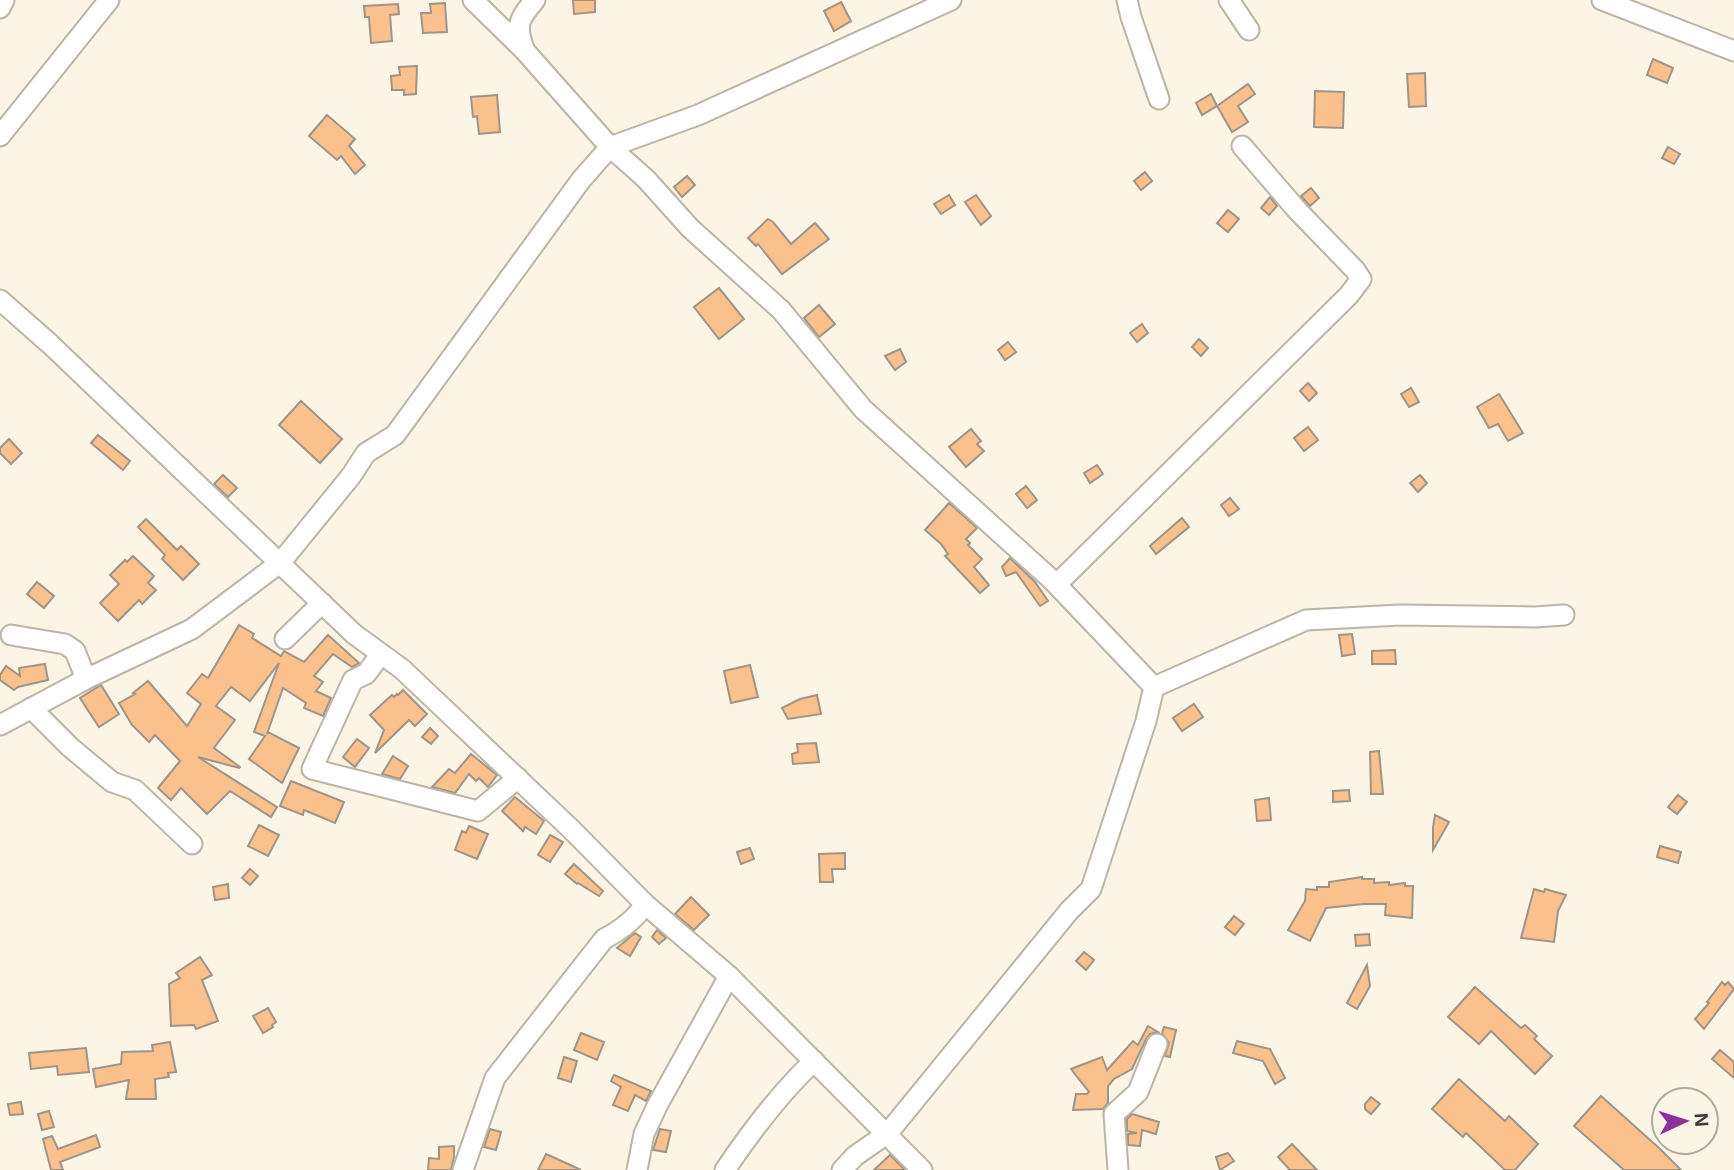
<svg xmlns="http://www.w3.org/2000/svg" width="1734" height="1170" font-family="Arial,sans-serif">
<style>
.building{fill:#fac18d;stroke:#a09489;stroke-width:2}
.lines{fill:none;stroke-linecap:round;stroke-linejoin:round}
.minor-casing{stroke:#bbb5a6;stroke-width:23}
.minor{stroke:#fff;stroke-width:19}
</style>
<rect width="100%" height="100%" fill="#fcf5e6"/>
<g class="building">
<polygon points="573,0 595,0 595,12 574,14"/>
<polygon points="841,2 851,21 834,31 824,11"/>
<polygon points="445,3 447,32 423,33 421,13 431,13 430,4"/>
<polygon points="398,4 399,14 390,15 392,41 371,43 369,17 365,17 364,6"/>
<polygon points="1653,59 1673,68 1667,83 1647,75"/>
<polygon points="417,66 416,94 404,95 404,90 392,90 391,76 400,75 399,67"/>
<polygon points="1425,73 1426,106 1409,107 1407,74"/>
<polygon points="1248,84 1255,94 1238,106 1248,122 1232,132 1217,106 1202,115 1196,103 1211,94 1217,106"/>
<polygon points="1315,91 1344,92 1343,128 1314,127"/>
<polygon points="497,95 500,132 479,134 477,116 473,117 471,97"/>
<polygon points="327,115 355,139 349,146 365,165 355,174 341,156 337,160 309,136"/>
<polygon points="1668,147 1680,154 1674,164 1662,158"/>
<polygon points="1145,172 1152,181 1141,190 1134,181"/>
<polygon points="687,176 695,185 682,197 674,187"/>
<polygon points="1311,188 1319,198 1310,206 1301,196"/>
<polygon points="949,195 955,205 941,214 934,204"/>
<polygon points="976,195 991,216 981,225 965,202"/>
<polygon points="1270,197 1277,206 1269,215 1261,208"/>
<polygon points="1228,210 1239,219 1228,232 1217,223"/>
<polygon points="768,219 773,222 791,244 815,223 829,239 782,274 758,244 756,246 748,238"/>
<polygon points="719,288 744,319 719,339 694,307"/>
<polygon points="819,305 835,324 819,337 804,318"/>
<polygon points="1142,324 1148,333 1137,342 1130,333"/>
<polygon points="1199,339 1208,348 1201,356 1192,347"/>
<polygon points="1008,342 1016,352 1005,360 998,350"/>
<polygon points="900,349 906,362 895,370 885,356"/>
<polygon points="1308,383 1317,393 1309,401 1300,391"/>
<polygon points="1411,388 1419,402 1409,407 1401,394"/>
<polygon points="1499,394 1523,433 1508,441 1498,424 1489,428 1477,407"/>
<polygon points="301,401 342,439 320,463 279,425"/>
<polygon points="1308,427 1318,440 1304,451 1294,438"/>
<polygon points="971,429 981,441 977,444 984,451 966,467 949,447"/>
<polygon points="98,435 130,461 123,470 91,443"/>
<polygon points="9,439 22,453 11,464 0,453 0,448"/>
<polygon points="1097,465 1103,474 1090,483 1084,473"/>
<polygon points="223,475 237,488 228,497 214,484"/>
<polygon points="1420,475 1427,483 1418,492 1410,483"/>
<polygon points="1026,486 1037,500 1027,508 1016,494"/>
<polygon points="1230,498 1239,509 1229,516 1221,505"/>
<polygon points="949,503 977,528 966,539 970,543 968,545 982,559 974,567 989,585 980,593 945,556 948,554 941,544 925,530"/>
<polygon points="1182,518 1189,527 1156,554 1150,546"/>
<polygon points="146,519 177,550 181,546 199,564 183,580 162,559 165,555 138,527"/>
<polygon points="133,556 154,576 148,583 156,590 142,604 139,600 118,621 100,603 119,584 110,575 125,560 127,562"/>
<polygon points="1010,558 1035,582 1048,601 1040,606 1016,572 1006,576 1002,567"/>
<polygon points="37,582 54,596 44,608 27,594"/>
<polygon points="239,625 254,634 252,638 281,656 284,651 304,662 328,635 359,663 352,667 333,654 314,676 323,682 316,691 331,698 323,716 304,708 306,703 283,688 267,734 268,732 299,748 282,783 249,759 265,736 254,732 279,663 250,701 231,687 216,706 235,720 214,748 240,767 239,768 198,757 277,807 271,817 230,791 207,814 181,788 171,800 158,788 180,761 155,735 149,742 132,725 119,703 135,694 133,693 148,681 187,726 201,704 187,693 202,674 208,678"/>
<polygon points="1352,634 1355,654 1342,656 1339,635"/>
<polygon points="1395,650 1396,664 1372,664 1372,651"/>
<polygon points="45,664 48,680 18,687 14,690 0,680 0,675 6,666 20,676 19,668"/>
<polygon points="750,665 758,697 731,703 724,671"/>
<polygon points="101,685 119,714 99,727 80,698"/>
<polygon points="403,690 427,714 415,726 409,720 375,753 384,730 370,715 392,695 394,697 397,694 398,695"/>
<polygon points="817,695 821,714 788,719 782,708 800,699"/>
<polygon points="1194,704 1203,717 1182,731 1173,718"/>
<polygon points="430,728 438,736 431,744 422,737"/>
<polygon points="357,739 369,748 355,767 343,757"/>
<polygon points="816,743 819,762 793,764 792,754 798,752 797,744"/>
<polygon points="1379,751 1383,794 1371,794 1370,752"/>
<polygon points="471,754 497,775 488,787 479,778 476,781 469,774 455,793 432,787 449,769 455,773"/>
<polygon points="393,756 408,766 400,779 382,774"/>
<polygon points="291,781 344,802 335,823 304,810 303,815 280,806"/>
<polygon points="1349,790 1350,801 1333,802 1333,791"/>
<polygon points="1678,795 1687,802 1677,814 1668,807"/>
<polygon points="515,797 544,821 536,834 525,827 523,831 502,811"/>
<polygon points="1269,798 1271,820 1257,821 1255,800"/>
<polygon points="1435,815 1449,822 1433,850 1433,827"/>
<polygon points="259,825 279,835 268,856 248,846"/>
<polygon points="469,826 488,834 477,859 455,850 462,831 466,833"/>
<polygon points="550,835 563,842 550,862 538,855"/>
<polygon points="1660,846 1681,852 1678,863 1657,857"/>
<polygon points="750,848 754,859 741,864 737,852"/>
<polygon points="845,853 845,869 832,869 833,882 820,882 819,854"/>
<polygon points="574,864 603,891 599,896 578,883 577,884 565,874"/>
<polygon points="250,869 258,876 250,885 242,878"/>
<polygon points="1362,877 1362,879 1374,879 1374,883 1389,882 1389,885 1405,883 1405,886 1413,886 1412,918 1385,915 1386,904 1364,904 1326,908 1310,941 1288,930 1305,901 1306,889 1317,890 1317,887 1329,887 1329,882"/>
<polygon points="228,884 229,898 215,900 213,887"/>
<polygon points="1534,889 1544,892 1545,889 1566,895 1558,911 1554,942 1521,938"/>
<polygon points="691,897 709,915 694,930 675,914"/>
<polygon points="1234,916 1244,924 1235,935 1225,927"/>
<polygon points="657,930 666,938 659,944 652,937"/>
<polygon points="635,933 641,937 630,956 617,948"/>
<polygon points="1369,934 1370,945 1356,946 1355,935"/>
<polygon points="1084,952 1094,960 1086,970 1076,961"/>
<polygon points="200,957 212,975 202,980 218,1021 196,1029 194,1025 171,1026 169,984 180,978 176,973"/>
<polygon points="1367,965 1370,986 1357,1009 1347,1003"/>
<polygon points="1722,982 1725,985 1728,982 1734,989 1704,1029 1695,1019 1709,1003 1707,1002"/>
<polygon points="1475,987 1521,1028 1525,1025 1537,1036 1534,1039 1552,1056 1535,1074 1491,1031 1479,1044 1448,1017"/>
<polygon points="268,1008 276,1022 272,1025 273,1027 263,1033 253,1016"/>
<polygon points="1148,1026 1158,1032 1150,1034 1146,1039 1132,1069 1114,1079 1108,1086 1108,1103 1103,1109 1073,1110 1076,1094 1087,1094 1089,1092 1071,1069 1102,1057 1107,1070 1133,1041 1138,1045"/>
<polygon points="1164,1027 1176,1030 1170,1057 1165,1056 1169,1043 1162,1033"/>
<polygon points="581,1033 604,1042 597,1060 574,1050"/>
<polygon points="1237,1041 1270,1049 1285,1078 1275,1084 1263,1061 1233,1053"/>
<polygon points="170,1042 176,1072 168,1073 169,1077 155,1079 156,1099 126,1099 129,1080 96,1087 93,1069 121,1064 122,1052 153,1051 152,1045"/>
<polygon points="86,1048 89,1072 58,1075 57,1066 31,1069 29,1053"/>
<polygon points="1720,1050 1734,1062 1734,1078 1712,1059"/>
<polygon points="564,1057 577,1061 571,1082 558,1078"/>
<polygon points="614,1075 651,1091 646,1101 635,1095 628,1111 613,1105 621,1087 611,1081"/>
<polygon points="1459,1079 1505,1121 1509,1116 1538,1144 1515,1170 1505,1170 1466,1133 1463,1137 1432,1109"/>
<polygon points="1601,1096 1659,1148 1681,1170 1624,1170 1574,1126"/>
<polygon points="1371,1097 1380,1104 1371,1114 1365,1109 1365,1104"/>
<polygon points="21,1102 23,1114 10,1115 8,1104"/>
<polygon points="49,1111 54,1127 42,1130 38,1114"/>
<polygon points="1132,1114 1159,1122 1156,1134 1142,1130 1140,1146 1128,1145 1128,1134 1137,1133 1127,1131 1127,1119"/>
<polygon points="490,1129 501,1132 496,1150 484,1147"/>
<polygon points="660,1129 671,1131 666,1152 653,1150"/>
<polygon points="96,1135 100,1147 60,1162 63,1170 51,1170 43,1139 52,1136 58,1149"/>
<polygon points="1292,1144 1317,1170 1290,1170 1278,1157"/>
<polygon points="454,1146 454,1157 451,1170 428,1170 429,1158 439,1159 439,1147"/>
<polygon points="1228,1153 1234,1161 1220,1170 1216,1157"/>
<polygon points="546,1154 581,1170 538,1170"/>
<polygon points="890,1155 905,1170 874,1170"/>
</g>
<g class="lines">
<defs>
<g id="minor">
<polyline points="473,0 524,50 610,147 646,179 690,228 781,310 863,409 1052,580 1154,687 1306,620 1400,615 1535,617 1564,615"/>
<polyline points="1127,0 1131,17 1159,99"/>
<polyline points="1229,0 1249,30"/>
<polyline points="1602,0 1734,51"/>
<polyline points="0,8 4,0"/>
<path d="M 524,49 C 515,24 519,19 535,0"/>
<polyline points="0,136 109,0"/>
<polyline points="0,300 50,344 354,634 402,669 572,830 645,904 729,976 922,1170"/>
<polyline points="1057,584 1349,295 1361,279 1355,270 1297,210 1242,146"/>
<polyline points="11,635 65,644 75,651 86,679"/>
<polyline points="285,639 322,603"/>
<polyline points="381,654 366,674 353,680 312,769 478,811 518,778"/>
<polyline points="31,708 70,747 112,782 135,790 192,844"/>
<polyline points="0,725 86,679 192,629 281,562 351,476 366,453 395,435 581,180 610,147 698,115 951,0"/>
<path d="M 463,1170 L 495,1078 L 604,939 C 621,930 635,920 645,904"/>
<polyline points="637,1170 644,1134 657,1106 729,976"/>
<path d="M 725,1170 C 752,1130 780,1093 814,1061"/>
<polyline points="842,1170 855,1156 888,1133 1069,911 1091,889 1146,721 1154,687"/>
<polyline points="1118,1170 1114,1114 1138,1092 1157,1044"/>
</g>
</defs>
<use href="#minor" class="minor-casing"/>
<use href="#minor" class="minor"/>
</g>
<g transform="translate(1685 1121) rotate(86)"><circle r="33" fill="#fcf5e6" stroke="#afaa9f" stroke-width="2"/>
<path d="M0-5L12 26L0 18L-12 26Z" fill="#8e319b"/>
<text y="-10" font-size="19" font-weight="bold" text-anchor="middle" fill="#3c3a34">N</text>
</g>
</svg>
